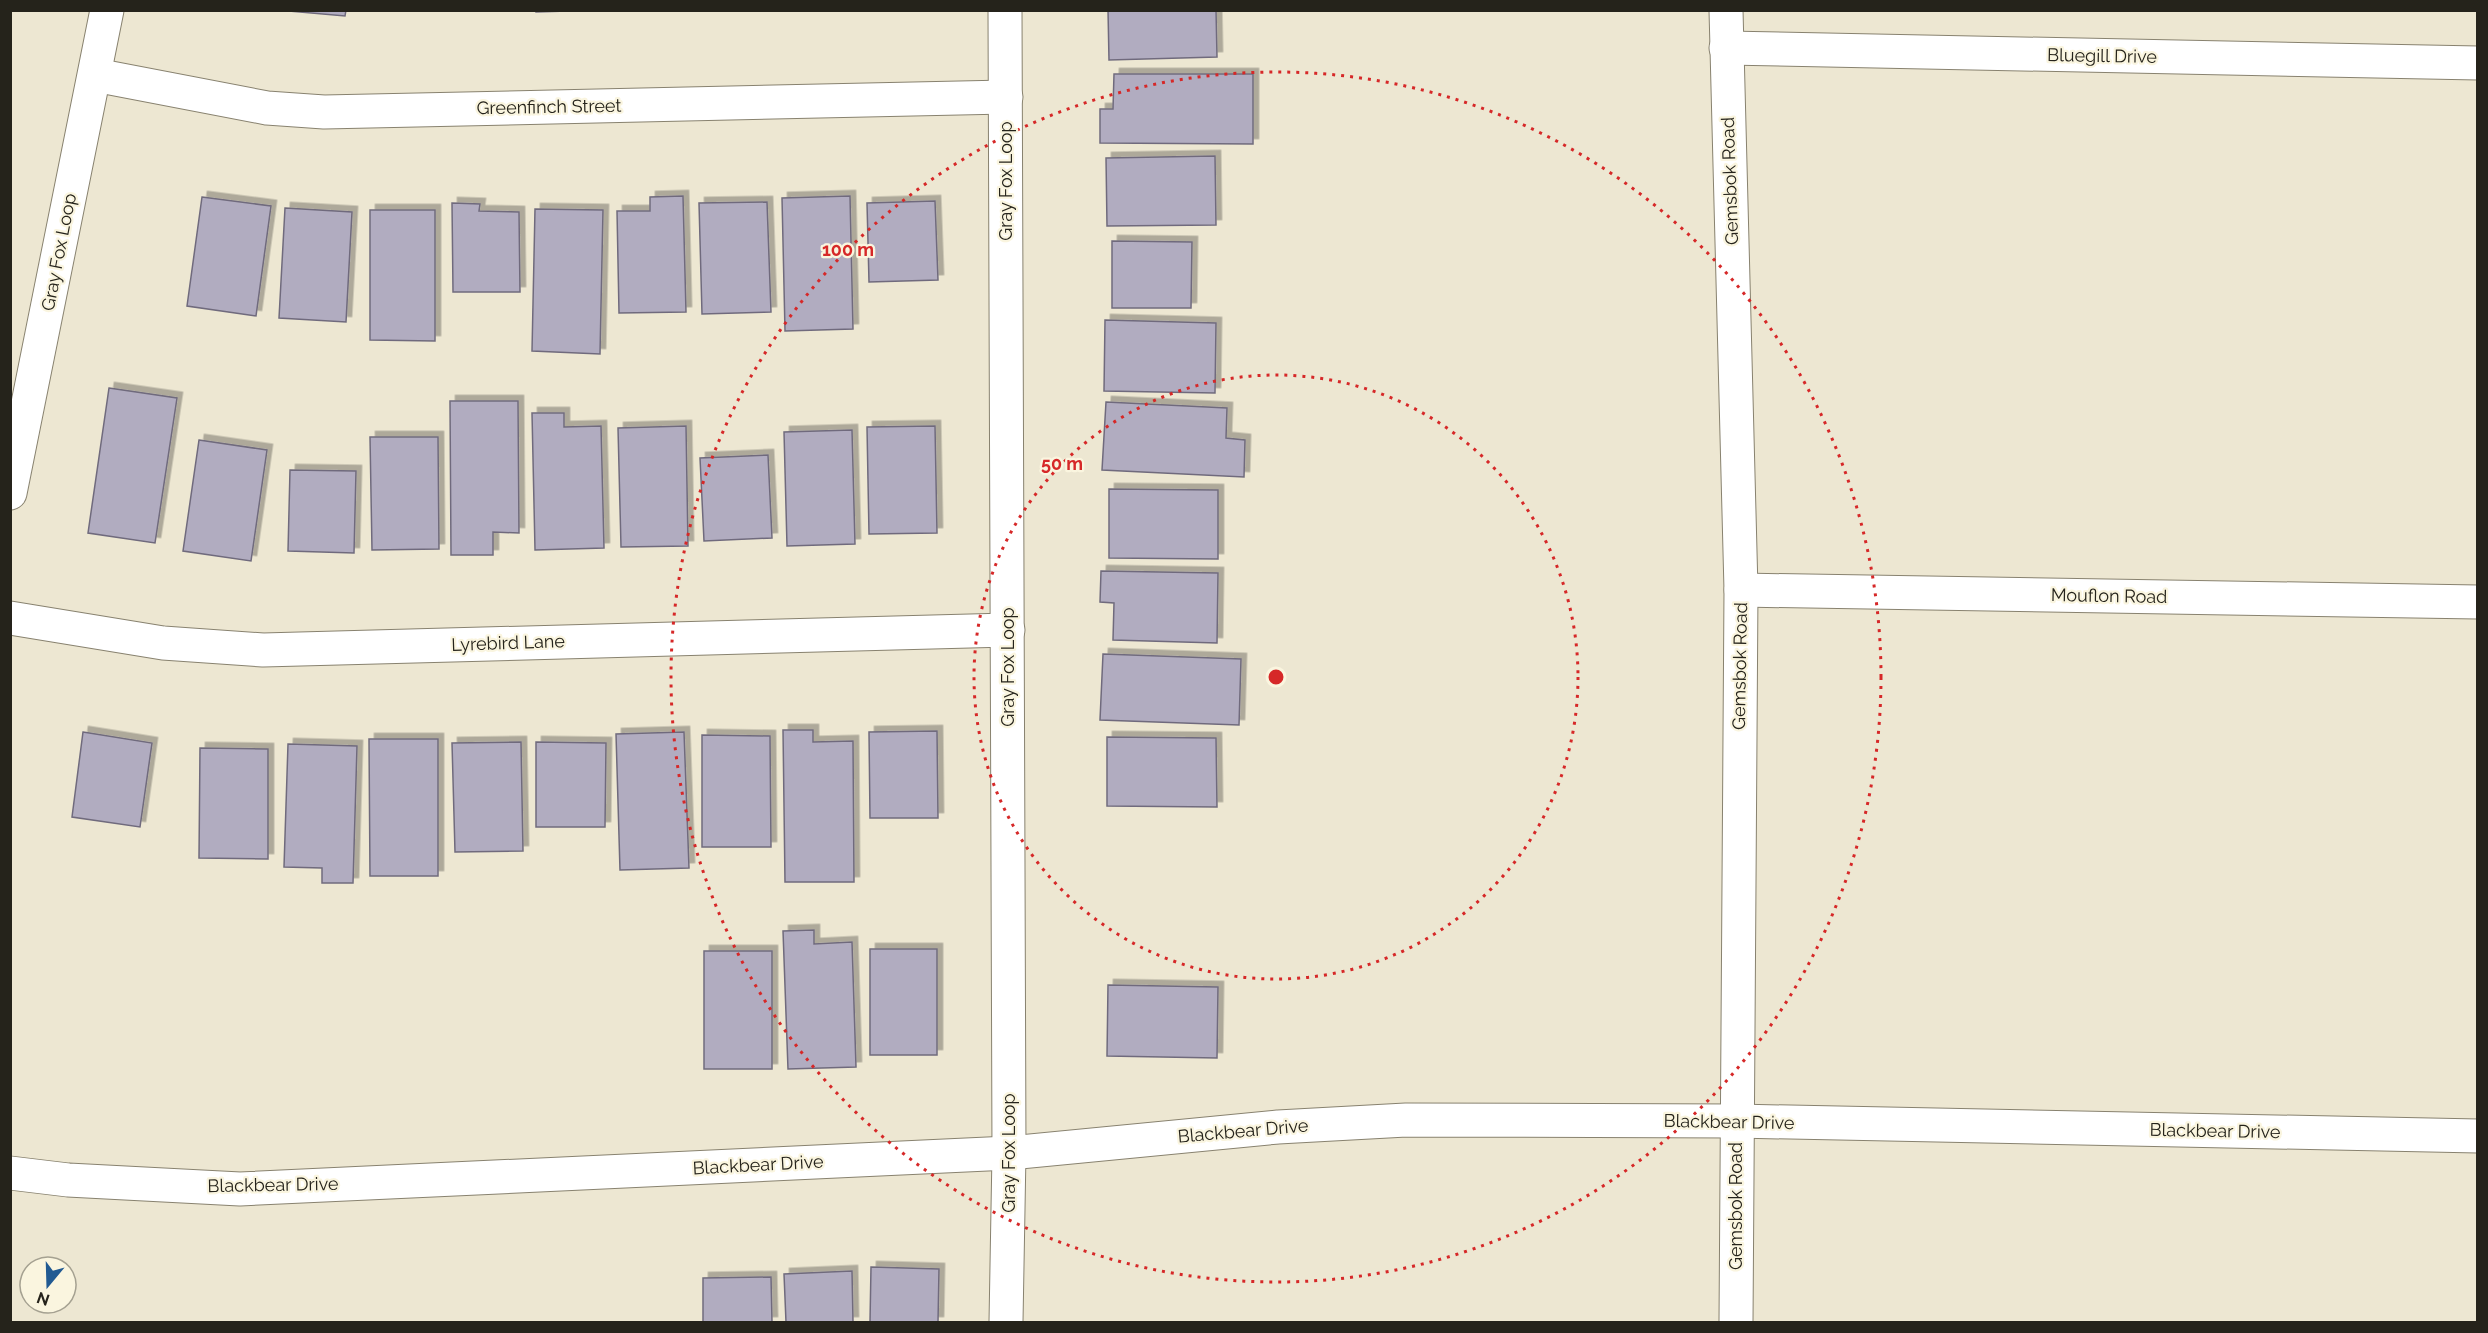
<svg xmlns="http://www.w3.org/2000/svg" width="2488" height="1333" font-family="Raleway,sans-serif">
<style>
.building{fill:#b1acc0;stroke:#706b7d;stroke-width:1.5;filter:url(#shadow)}
.lines{fill:none;stroke-linecap:round;stroke-linejoin:round}
.minor-casing{stroke:#88826f;stroke-width:35}
.minor{stroke:#fff;stroke-width:33}
.ring{fill:none;stroke:#d62828;stroke-width:3;stroke-dasharray:3 6}
.labels{text-anchor:middle;stroke-width:4.5;stroke-linejoin:round;paint-order:stroke}
.street-label{font-size:18px;fill:#25231b;stroke:#faf5df}
.centre{fill:#d62828;stroke:#faf5df;stroke-width:3}
.ring-label{font-size:18px;text-anchor:middle;font-weight:bold;fill:#d62828;stroke:#faf5df;stroke-width:4.5;stroke-linejoin:round;paint-order:stroke}
</style>
<defs>
<filter id="shadow"><feDropShadow dx="5.5" dy="-5.5" stdDeviation="0" flood-color="#0004"/></filter>
</defs>
<rect width="100%" height="100%" fill="#ede7d2"/>
<g class="building">
<polygon points="277,10 346,10 345,16"/>
<polygon points="536,10 602,10 536,12"/>
<polygon points="1108,10 1216,10 1217,57 1109,60"/>
<polygon points="1114,74 1253,74 1253,144 1100,143 1100,109 1113,109"/>
<polygon points="1215,156 1216,225 1107,226 1106,158"/>
<polygon points="683,196 686,312 619,313 617,211 650,211 650,197"/>
<polygon points="850,196 853,329 785,331 782,198"/>
<polygon points="202,197 271,206 256,316 187,306"/>
<polygon points="935,201 938,280 869,282 867,203"/>
<polygon points="767,202 771,312 702,314 699,203"/>
<polygon points="452,203 480,204 479,211 519,212 520,292 453,292"/>
<polygon points="285,208 352,212 346,322 279,318"/>
<polygon points="535,209 603,210 600,354 532,351"/>
<polygon points="370,210 435,210 435,341 370,340"/>
<polygon points="1112,241 1192,242 1191,308 1112,308"/>
<polygon points="1105,320 1216,323 1215,393 1104,391"/>
<polygon points="109,388 177,398 155,543 88,533"/>
<polygon points="450,401 518,401 519,533 493,532 493,555 451,555"/>
<polygon points="1106,402 1227,408 1226,438 1245,440 1244,477 1102,470"/>
<polygon points="532,413 564,413 564,427 601,426 604,548 535,550"/>
<polygon points="686,426 688,546 621,547 618,428"/>
<polygon points="935,426 937,533 869,534 867,427"/>
<polygon points="852,430 855,544 787,546 784,432"/>
<polygon points="370,437 438,437 439,549 372,550"/>
<polygon points="199,440 267,450 251,561 183,551"/>
<polygon points="768,455 772,538 704,541 700,458"/>
<polygon points="290,470 356,471 354,553 288,551"/>
<polygon points="1109,489 1218,490 1218,559 1109,558"/>
<polygon points="1101,571 1218,573 1217,643 1113,640 1114,603 1100,602"/>
<polygon points="1103,654 1241,659 1239,725 1100,720"/>
<polygon points="783,730 813,730 813,742 853,741 854,882 785,882"/>
<polygon points="937,731 938,818 870,818 869,732"/>
<polygon points="83,732 152,743 140,827 72,817"/>
<polygon points="684,732 689,868 620,870 616,734"/>
<polygon points="702,735 770,736 771,847 702,847"/>
<polygon points="1107,737 1216,738 1217,807 1107,806"/>
<polygon points="369,739 438,739 438,876 370,876"/>
<polygon points="521,742 523,851 455,852 452,743"/>
<polygon points="536,742 606,743 605,827 536,827"/>
<polygon points="288,744 357,746 353,883 322,883 322,868 284,867"/>
<polygon points="200,748 268,749 268,859 199,858"/>
<polygon points="814,930 814,944 852,942 856,1067 788,1069 783,931"/>
<rect x="870" y="949" width="67" height="106"/>
<rect x="704" y="951" width="68" height="118"/>
<polygon points="1108,985 1218,987 1217,1058 1107,1056"/>
<polygon points="871,1267 939,1269 938,1322 870,1322"/>
<polygon points="852,1271 853,1322 786,1322 784,1274"/>
<polygon points="771,1277 772,1322 703,1322 703,1278"/>
</g>
<g class="lines">
<defs>
<g id="minor">
<polyline points="1005,10 1009,1153 1006,1322"/>
<polyline points="1726,10 1741,590 1736,1322"/>
<polyline points="1726,48 2478,63"/>
<polyline points="95,75 267,108 324,112 1006,97"/>
<polyline points="10,493 107,10"/>
<polyline points="1741,590 2478,602"/>
<polyline points="10,618 163,643 263,650 1008,630"/>
<polyline points="10,1173 68,1180 240,1189 1009,1153 1278,1127 1406,1120 1736,1121 2478,1136"/>
</g>
</defs>
<use href="#minor" class="minor-casing"/>
<use href="#minor" class="minor"/>
</g>
<g class="ring">
<circle cx="1276" cy="677" r="302"/>
<circle cx="1276" cy="677" r="605"/>
</g>
<g class="labels">
<g class="street-label">
<text transform="translate(2102 56) rotate(1)" y="6">Bluegill Drive</text>
<text transform="translate(549 107) rotate(-1)" y="6">Greenfinch Street</text>
<text transform="translate(1006 181) rotate(-90)" y="6">Gray Fox Loop</text>
<text transform="translate(1730 181) rotate(-92)" y="6">Gemsbok Road</text>
<text transform="translate(59 252) rotate(-79)" y="6">Gray Fox Loop</text>
<text transform="translate(2109 596) rotate(1)" y="6">Mouflon Road</text>
<text transform="translate(508 643) rotate(-2)" y="6">Lyrebird Lane</text>
<text transform="translate(1740 666) rotate(-89)" y="6">Gemsbok Road</text>
<text transform="translate(1008 667) rotate(-90)" y="6">Gray Fox Loop</text>
<text transform="translate(1729 1122) rotate(1)" y="6">Blackbear Drive</text>
<text transform="translate(1243 1131) rotate(-5)" y="6">Blackbear Drive</text>
<text transform="translate(2215 1131) rotate(1)" y="6">Blackbear Drive</text>
<text transform="translate(1009 1153) rotate(-90)" y="6">Gray Fox Loop</text>
<text transform="translate(758 1165) rotate(-3)" y="6">Blackbear Drive</text>
<text transform="translate(273 1185) rotate(-1)" y="6">Blackbear Drive</text>
<text transform="translate(1736 1206) rotate(-90)" y="6">Gemsbok Road</text>
</g>
</g>
<circle cx="1276" cy="677" r="9" class="centre"/>
<g class="ring-label">
<text x="848" y="256">100 m</text>
<text x="1062" y="470">50 m</text>
</g>
<rect width="2488" height="1333" fill="none" stroke="#25231b" stroke-width="24"/>
<g transform="translate(48 1285) rotate(199)"><circle r="28" fill="#faf5df" stroke="#a5a191" stroke-width="1.5"/>
<path d="M0-4.5L10 22L0 15L-10 22Z" fill="#215a92"/>
<text y="-9" font-size="16" font-weight="bold" text-anchor="middle" fill="#25231b">N</text>
</g>
</svg>
